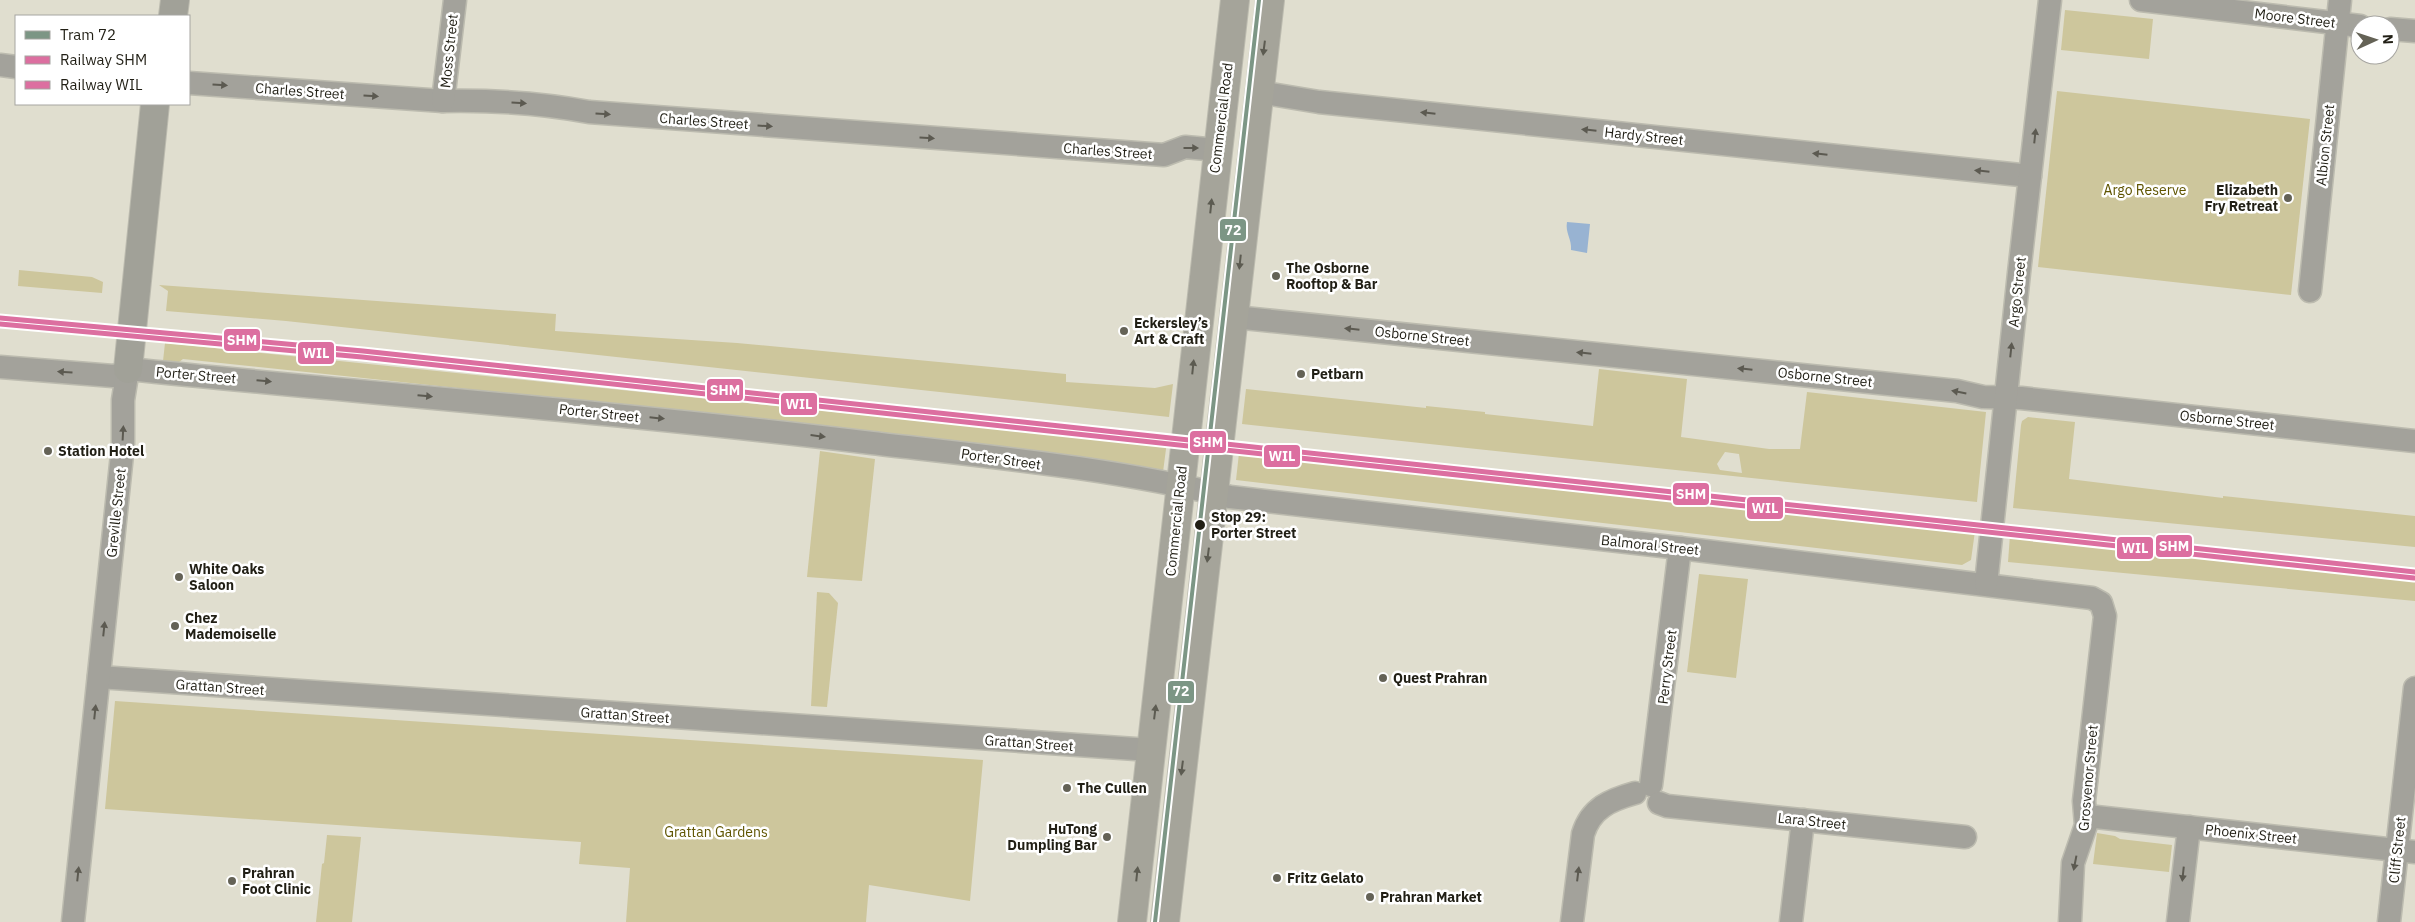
<svg xmlns="http://www.w3.org/2000/svg" width="2415" height="922" font-family="'IBM Plex Sans',sans-serif">
<style>
.green{fill:#cdc69c;fill-rule:evenodd}
.water{fill:#98b3d2}
.lines{fill:none;stroke-linecap:round;stroke-linejoin:round}
.street-casing{stroke:#bcbbaf;stroke-width:25}
.secondary-casing{stroke:#bcbbaf;stroke-width:30}
.primary-casing{stroke:#bcbbaf;stroke-width:30}
.street{stroke:#a3a29b;stroke-width:22}
.secondary{stroke:#a1a198;stroke-width:28}
.primary{stroke:#a5a49a;stroke-width:28}
.rail-1-casing{stroke:#fff;stroke-width:9}
.rail-2-casing{stroke:#fff;stroke-width:9}
.rail-1{stroke:#dc6fa0;stroke-width:5}
.rail-2{stroke:#dc6fa0;stroke-width:5}
.tram-1-casing{stroke:#fff;stroke-width:8}
.tram-1{stroke:#7c9685;stroke-width:4}
.oneway{fill:#5c5b51}
.oneway2{fill:#5c5a51}
.poi-dot{fill:#646256;stroke:#fff;stroke-width:2}
.stop-dot{fill:#211f15;stroke:#fff;stroke-width:2}
.labels{text-anchor:middle;stroke-width:5;stroke-linejoin:round;paint-order:stroke}
.street-label{font-size:14px;fill:#211f15;stroke:#fff}
.park-label{font-size:14px;fill:#5f5400;stroke:#fff}
.poi-label{font-size:14px;font-weight:bold;fill:#211f15;stroke:#fff;text-anchor:start}
.stop-label{font-size:14px;font-weight:bold;fill:#211f15;stroke:#fff;text-anchor:start}
.line-badge{stroke:#fff;stroke-width:2}
.badge-label{font-size:14px;text-anchor:middle;font-weight:bold;fill:#fff}
</style>
<rect width="100%" height="100%" fill="#e0decf"/>
<g class="green">
<polygon points="2065,10 2153,19 2149,59 2061,50"/>
<polygon points="2057,91 2310,119 2291,295 2038,267"/>
<polygon points="19,270 92,277 103,282 102,293 18,286"/>
<polygon points="159,285 556,314 555,331 737,343 1066,374 1066,382 1155,388 1173,384 1169,417 286,321 166,311 168,291"/>
<path d="M 165,343 L 1166,446 L 1166,449 L 1163,472 L 790,423 L 183,359 C 176,365 171,366 163,361 Z"/>
<path d="M 1599,369 L 1687,379 L 1681,437 L 1769,449 L 1800,449 L 1807,392 L 1986,412 L 1977,502 L 1242,424 L 1246,389 L 1426,408 L 1426,406 L 1485,412 L 1485,414 L 1593,426 ZM 1725,452 L 1739,454 L 1742,473 L 1720,470 L 1717,464 Z"/>
<polygon points="2028,417 2075,422 2069,479 2223,498 2223,496 2415,516 2415,547 2013,508 2021,425 2022,421"/>
<polygon points="820,451 875,459 862,581 807,577"/>
<polygon points="1239,453 1769,511 1975,531 1971,560 1962,565 1236,480"/>
<polygon points="2010,535 2415,581 2415,601 2008,562"/>
<polygon points="1699,574 1748,579 1736,678 1687,672"/>
<polygon points="817,592 829,593 838,603 827,707 811,706"/>
<polygon points="115,701 983,760 970,901 869,885 866,922 626,922 630,868 579,864 581,842 105,809"/>
<polygon points="2097,833 2115,836 2120,839 2172,845 2169,872 2093,864"/>
<polygon points="327,835 361,837 352,922 316,922 322,864 324,863"/>
</g>
<path class="water" d="M 1567,222 L 1590,224 L 1587,253 L 1571,250 C 1572,239 1565,233 1567,222 Z"/>
<g class="lines">
<defs>
<g id="street">
<polyline points="2141,0 2360,26"/>
<polyline points="2390,29 2415,31"/>
<polyline points="0,65 16,67"/>
<path d="M 189,83 L 443,101 C 492,100 541,103 589,112 L 1164,155 L 1185,147 L 1218,150"/>
<polyline points="1259,92 1319,102 2030,176"/>
<polyline points="443,101 455,0"/>
<polyline points="2310,291 2340,0"/>
<polyline points="1234,317 1957,391 1983,397 2021,398 2415,441"/>
<path d="M 0,367 L 113,376 L 123,374 L 128,369 C 376,394 624,413 872,443 C 991,457 1113,468 1230,497 L 1680,548 L 2092,598 L 2101,603 L 2105,616 L 2084,801 L 2086,825 L 2073,863 L 2070,922"/>
<polyline points="1986,584 2019,273 2050,0"/>
<polyline points="99,677 1150,750"/>
<polyline points="1651,785 1680,548"/>
<polyline points="1659,803 1667,806 1965,837"/>
<polyline points="2087,816 2415,852"/>
<polyline points="73,922 123,445 123,400 128,369"/>
<path d="M 1572,922 L 1583,834 C 1591,808 1610,800 1635,793"/>
<polyline points="1791,922 1803,820"/>
<polyline points="2178,922 2189,827"/>
<polyline points="2389,922 2415,688"/>
</g>
<g id="secondary">
<polyline points="173,16 175,0"/>
<polyline points="128,369 155,104"/>
</g>
<g id="primary">
<polyline points="1132,922 1235,0"/>
<polyline points="1165,922 1270,0"/>
</g>
</defs>
<use href="#street" class="street-casing"/>
<use href="#secondary" class="secondary-casing"/>
<use href="#primary" class="primary-casing"/>
<use href="#street" class="street"/>
<use href="#secondary" class="secondary"/>
<use href="#primary" class="primary"/>
<defs>
<polyline id="rail-1" points="0,318 363,351 2415,572"/>
<polyline id="rail-2" points="0,324 362,357 2414,578"/>
</defs>
<use href="#rail-1" class="rail-1-casing"/>
<use href="#rail-2" class="rail-2-casing"/>
<use href="#rail-1" class="rail-1"/>
<use href="#rail-2" class="rail-2"/>
<defs>
<polyline id="tram-1" points="1155,922 1259,0"/>
</defs>
<use href="#tram-1" class="tram-1-casing"/>
<use href="#tram-1" class="tram-1"/>
</g>
<defs><path id="oneway-solid" d="M-6-.8H1V-3.2L6.5 0L1 3.2V.8H-6Z" transform="scale(1.25)"/></defs>
<g class="oneway">
<use href="#oneway-solid" transform="translate(1264 48) rotate(97)"/>
<use href="#oneway-solid" transform="translate(1211 206) rotate(-84)"/>
<use href="#oneway-solid" transform="translate(1240 262) rotate(96)"/>
<use href="#oneway-solid" transform="translate(1193 367) rotate(-84)"/>
<use href="#oneway-solid" transform="translate(1208 555) rotate(97)"/>
<use href="#oneway-solid" transform="translate(1155 712) rotate(-83)"/>
<use href="#oneway-solid" transform="translate(1182 768) rotate(97)"/>
<use href="#oneway-solid" transform="translate(1137 874) rotate(-84)"/>
</g>
<g class="oneway2">
<use href="#oneway-solid" transform="translate(220 85) rotate(4)"/>
<use href="#oneway-solid" transform="translate(371 96) rotate(4)"/>
<use href="#oneway-solid" transform="translate(519 103) rotate(4)"/>
<use href="#oneway-solid" transform="translate(1428 113) rotate(-174)"/>
<use href="#oneway-solid" transform="translate(603 114) rotate(4)"/>
<use href="#oneway-solid" transform="translate(765 126) rotate(4)"/>
<use href="#oneway-solid" transform="translate(1589 130) rotate(-174)"/>
<use href="#oneway-solid" transform="translate(2035 136) rotate(-84)"/>
<use href="#oneway-solid" transform="translate(927 138) rotate(4)"/>
<use href="#oneway-solid" transform="translate(1191 148)"/>
<use href="#oneway-solid" transform="translate(1820 154) rotate(-174)"/>
<use href="#oneway-solid" transform="translate(1982 171) rotate(-174)"/>
<use href="#oneway-solid" transform="translate(1352 329) rotate(-174)"/>
<use href="#oneway-solid" transform="translate(2011 350) rotate(-84)"/>
<use href="#oneway-solid" transform="translate(1584 353) rotate(-174)"/>
<use href="#oneway-solid" transform="translate(1745 369) rotate(-174)"/>
<use href="#oneway-solid" transform="translate(65 372) rotate(-176)"/>
<use href="#oneway-solid" transform="translate(264 381) rotate(5)"/>
<use href="#oneway-solid" transform="translate(1959 392) rotate(-169)"/>
<use href="#oneway-solid" transform="translate(425 396) rotate(5)"/>
<use href="#oneway-solid" transform="translate(657 418) rotate(6)"/>
<use href="#oneway-solid" transform="translate(123 433) rotate(-87)"/>
<use href="#oneway-solid" transform="translate(818 436) rotate(7)"/>
<use href="#oneway-solid" transform="translate(104 629) rotate(-84)"/>
<use href="#oneway-solid" transform="translate(95 712) rotate(-84)"/>
<use href="#oneway-solid" transform="translate(2075 863) rotate(101)"/>
<use href="#oneway-solid" transform="translate(78 874) rotate(-84)"/>
<use href="#oneway-solid" transform="translate(1578 874) rotate(-83)"/>
<use href="#oneway-solid" transform="translate(2183 874) rotate(96)"/>
</g>
<g class="poi-dot">
<circle cx="2288" cy="198" r="5"/>
<circle cx="1276" cy="276" r="5"/>
<circle cx="1124" cy="331" r="5"/>
<circle cx="1301" cy="374" r="5"/>
<circle cx="48" cy="451" r="5"/>
<circle cx="179" cy="577" r="5"/>
<circle cx="175" cy="626" r="5"/>
<circle cx="1383" cy="678" r="5"/>
<circle cx="1067" cy="788" r="5"/>
<circle cx="1107" cy="837" r="5"/>
<circle cx="1277" cy="878" r="5"/>
<circle cx="232" cy="881" r="5"/>
<circle cx="1370" cy="897" r="5"/>
</g>
<circle class="stop-dot" cx="1200" cy="525" r="6"/>
<g class="labels">
<g class="street-label">
<text transform="translate(2295 18) rotate(7)" y="5">Moore Street</text>
<text transform="translate(449 51) rotate(-84)" y="5">Moss Street</text>
<text transform="translate(300 91) rotate(4)" y="5">Charles Street</text>
<text transform="translate(1221 118) rotate(-83)" y="5">Commercial Road</text>
<text transform="translate(704 121) rotate(4)" y="5">Charles Street</text>
<text transform="translate(1644 136) rotate(6)" y="5">Hardy Street</text>
<text transform="translate(2325 145) rotate(-84)" y="5">Albion Street</text>
<text transform="translate(1108 151) rotate(4)" y="5">Charles Street</text>
<text transform="translate(2017 292) rotate(-84)" y="5">Argo Street</text>
<text transform="translate(1422 336) rotate(6)" y="5">Osborne Street</text>
<text transform="translate(196 375) rotate(5)" y="5">Porter Street</text>
<text transform="translate(1825 377) rotate(6)" y="5">Osborne Street</text>
<text transform="translate(599 413) rotate(6)" y="5">Porter Street</text>
<text transform="translate(2227 420) rotate(6)" y="5">Osborne Street</text>
<text transform="translate(1001 459) rotate(8)" y="5">Porter Street</text>
<text transform="translate(116 513) rotate(-84)" y="5">Greville Street</text>
<text transform="translate(1176 521) rotate(-84)" y="5">Commercial Road</text>
<text transform="translate(1650 545) rotate(6)" y="5">Balmoral Street</text>
<text transform="translate(1667 667) rotate(-83)" y="5">Perry Street</text>
<text transform="translate(220 687) rotate(4)" y="5">Grattan Street</text>
<text transform="translate(625 715) rotate(4)" y="5">Grattan Street</text>
<text transform="translate(1029 743) rotate(4)" y="5">Grattan Street</text>
<text transform="translate(2088 778) rotate(-85)" y="5">Grosvenor Street</text>
<text transform="translate(1812 821) rotate(6)" y="5">Lara Street</text>
<text transform="translate(2251 834) rotate(6)" y="5">Phoenix Street</text>
<text transform="translate(2397 850) rotate(-84)" y="5">Cliff Street</text>
</g>
<g class="park-label">
<text x="2145" y="195">Argo Reserve</text>
<text x="716" y="837">Grattan Gardens</text>
</g>
<g class="poi-label">
<text x="2278" y="195" text-anchor="end">Elizabeth<tspan x="2278" dy="16">Fry Retreat</tspan></text>
<text x="1286" y="273">The Osborne<tspan x="1286" dy="16">Rooftop &amp; Bar</tspan></text>
<text x="1134" y="328">Eckersley’s<tspan x="1134" dy="16">Art &amp; Craft</tspan></text>
<text x="1311" y="379">Petbarn</text>
<text x="58" y="456">Station Hotel</text>
<text x="189" y="574">White Oaks<tspan x="189" dy="16">Saloon</tspan></text>
<text x="185" y="623">Chez<tspan x="185" dy="16">Mademoiselle</tspan></text>
<text x="1393" y="683">Quest Prahran</text>
<text x="1077" y="793">The Cullen</text>
<text x="1097" y="834" text-anchor="end">HuTong<tspan x="1097" dy="16">Dumpling Bar</tspan></text>
<text x="242" y="878">Prahran<tspan x="242" dy="16">Foot Clinic</tspan></text>
<text x="1287" y="883">Fritz Gelato</text>
<text x="1380" y="902">Prahran Market</text>
</g>
<g class="stop-label">
<text x="1211" y="522">Stop 29:<tspan x="1211" dy="16">Porter Street</tspan></text>
</g>
</g>
<g class="line-badge">
<rect x="1219" y="218" width="28" height="24" rx="5" fill="#7c9685"/>
<rect x="223" y="328" width="38" height="24" rx="5" fill="#dc6fa0"/>
<rect x="297" y="341" width="38" height="24" rx="5" fill="#dc6fa0"/>
<rect x="706" y="378" width="38" height="24" rx="5" fill="#dc6fa0"/>
<rect x="780" y="392" width="38" height="24" rx="5" fill="#dc6fa0"/>
<rect x="1189" y="430" width="38" height="24" rx="5" fill="#dc6fa0"/>
<rect x="1263" y="444" width="38" height="24" rx="5" fill="#dc6fa0"/>
<rect x="1672" y="482" width="38" height="24" rx="5" fill="#dc6fa0"/>
<rect x="1746" y="496" width="38" height="24" rx="5" fill="#dc6fa0"/>
<rect x="2155" y="534" width="38" height="24" rx="5" fill="#dc6fa0"/>
<rect x="2116" y="536" width="38" height="24" rx="5" fill="#dc6fa0"/>
<rect x="1167" y="680" width="28" height="24" rx="5" fill="#7c9685"/>
</g>
<g class="badge-label">
<text x="1233" y="235">72</text>
<text x="242" y="345">SHM</text>
<text x="316" y="358">WIL</text>
<text x="725" y="395">SHM</text>
<text x="799" y="409">WIL</text>
<text x="1208" y="447">SHM</text>
<text x="1282" y="461">WIL</text>
<text x="1691" y="499">SHM</text>
<text x="1765" y="513">WIL</text>
<text x="2174" y="551">SHM</text>
<text x="2135" y="553">WIL</text>
<text x="1181" y="696">72</text>
</g>
<rect x="15" y="15" width="175" height="90" fill="#ffffff" stroke="#a6a5a1"/>
<rect x="25" y="31" width="25" height="8" fill="#7c9685" stroke="#a6a5a1"/>
<text x="60" y="40" font-size="15" fill="#211f15">Tram 72</text>
<rect x="25" y="56" width="25" height="8" fill="#dc6fa0" stroke="#a6a5a1"/>
<text x="60" y="65" font-size="15" fill="#211f15">Railway SHM</text>
<rect x="25" y="81" width="25" height="8" fill="#dc6fa0" stroke="#a6a5a1"/>
<text x="60" y="90" font-size="15" fill="#211f15">Railway WIL</text>
<g transform="translate(2375 40) rotate(87)"><circle r="24" fill="#ffffff" stroke="#a6a5a1"/>
<path d="M0-4L9 19L0 12L-9 19Z" fill="#646256"/>
<text y="-8" font-size="14" font-weight="bold" text-anchor="middle" fill="#211f15">N</text>
</g>
</svg>
